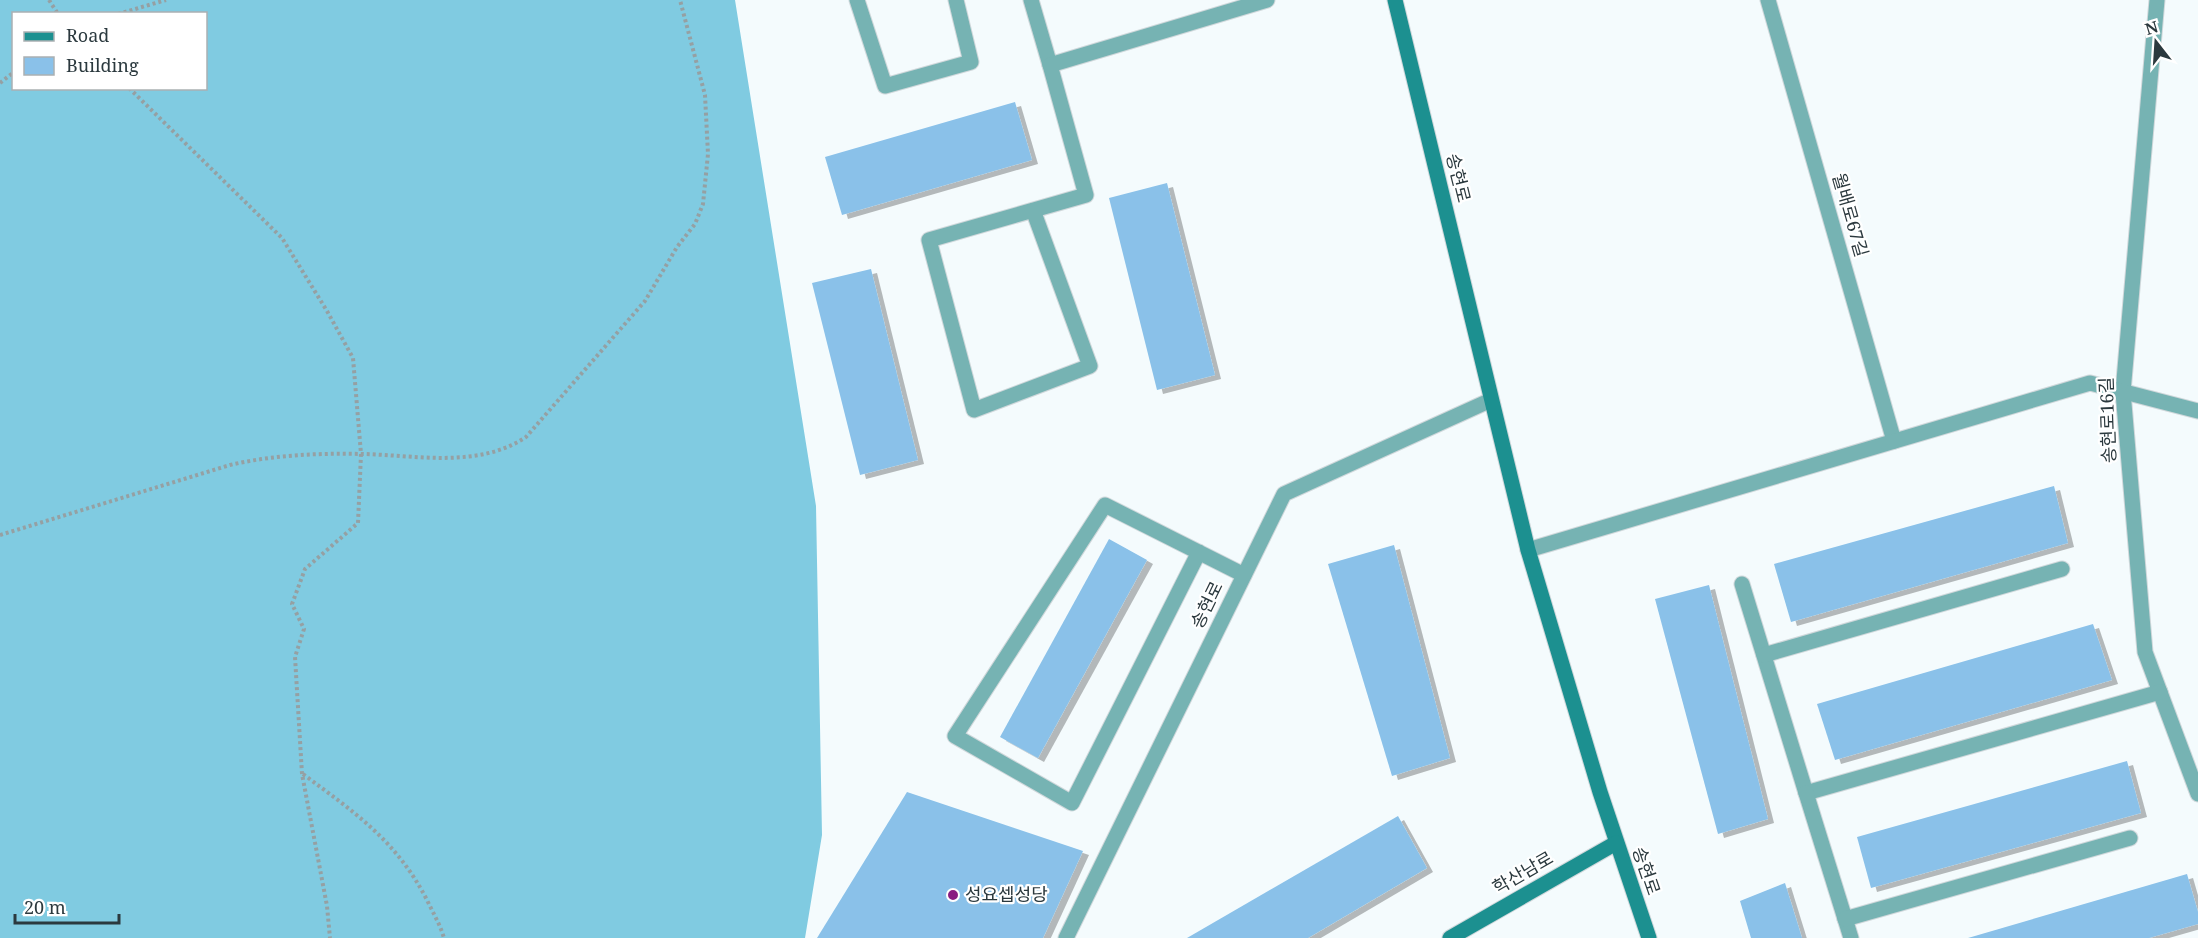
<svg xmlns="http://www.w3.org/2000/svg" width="2198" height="938" font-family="'Noto Serif','Noto Sans KR',serif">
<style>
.forest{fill:#80cbe1;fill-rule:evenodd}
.building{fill:#8ac1e9;filter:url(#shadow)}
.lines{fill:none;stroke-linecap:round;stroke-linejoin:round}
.street-casing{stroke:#d0d8db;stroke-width:17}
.secondary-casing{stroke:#d0d8db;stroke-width:17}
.path{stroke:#95a0a3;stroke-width:4;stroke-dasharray:3 3;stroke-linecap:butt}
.street{stroke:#76b3b3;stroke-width:15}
.secondary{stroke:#1c9090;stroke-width:15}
.poi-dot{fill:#891c81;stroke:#fff;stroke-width:2}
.labels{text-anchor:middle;stroke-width:4.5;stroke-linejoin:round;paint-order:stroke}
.street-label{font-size:18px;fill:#2b393e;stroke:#fff}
.poi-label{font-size:18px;fill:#2b393e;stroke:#fff;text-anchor:start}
</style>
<defs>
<filter id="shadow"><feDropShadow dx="6" dy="4" stdDeviation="0" flood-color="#0004"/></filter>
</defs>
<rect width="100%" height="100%" fill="#f4fbfd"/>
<path class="forest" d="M 0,0 L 735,0 L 816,506 L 822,835 L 805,938 L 0,938 ZM 14,14 L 206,14 L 206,88 L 14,88 Z"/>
<g class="building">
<polygon points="1015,102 1032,160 842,215 825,157"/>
<polygon points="1167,183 1215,375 1157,390 1109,198"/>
<polygon points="871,269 918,460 860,475 812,283"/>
<polygon points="2054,486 2068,543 1791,622 1774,564"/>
<polygon points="1109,539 1147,560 1038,758 1000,737"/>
<polygon points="1394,545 1450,758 1392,776 1328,564"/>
<polygon points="1709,585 1768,819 1718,834 1655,599"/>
<polygon points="2093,624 2112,680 1835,760 1817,704"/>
<polygon points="2127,761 2141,813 1871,888 1857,837"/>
<polygon points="907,792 1083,851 1043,938 817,938"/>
<polygon points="1398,816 1427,868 1308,938 1187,938"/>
<polygon points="2187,874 2198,912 2198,924 2149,938 1968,938"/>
<polygon points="1785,883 1802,938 1751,938 1740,901"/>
</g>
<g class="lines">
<defs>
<g id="street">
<polyline points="857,0 885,86 971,62 956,0"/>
<polyline points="1031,0 1050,65"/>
<polyline points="1768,0 1894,441"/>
<polyline points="2157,0 2123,392 2145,652 2198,794"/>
<polyline points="1033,210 1090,366 974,410 929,240 1086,195 1050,65 1267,0"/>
<polyline points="1528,550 2090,383 2198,411"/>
<polyline points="1199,552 1072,803 955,736 1105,505 1244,575"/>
<polyline points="1742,584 1806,793 2160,692"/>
<polyline points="1764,655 2062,569"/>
<polyline points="1806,793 1851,938"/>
<polyline points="1845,919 2130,838"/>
<polyline points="1066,938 1284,494 1491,400"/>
</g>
<g id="secondary">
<polyline points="1395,0 1528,550 1600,792 1649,938"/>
<polyline points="1450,938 1616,843"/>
</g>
</defs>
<use href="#street" class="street-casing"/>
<use href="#secondary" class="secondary-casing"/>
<g class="path">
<polyline points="49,0 58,14"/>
<polyline points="118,14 166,0"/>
<polyline points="0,83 14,72"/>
<polyline points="129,88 282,238 327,311 353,358 361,454 358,523 305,569 292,604 304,629 295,657 302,774 327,906 330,938"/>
<path d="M 0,535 L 230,465 C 273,455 317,453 362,454 C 416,455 478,469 526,437 L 645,301 L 677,247 L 695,224 L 703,204 L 708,154 L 705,95 L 680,0"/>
<path d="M 303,774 C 355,813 396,840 427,900 C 433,913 440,924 444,938"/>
</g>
<use href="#street" class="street"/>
<use href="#secondary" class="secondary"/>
</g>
<circle class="poi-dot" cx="953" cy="895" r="6"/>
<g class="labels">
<g class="street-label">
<text transform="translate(1458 178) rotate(76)" y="6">송현로</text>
<text transform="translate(1850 215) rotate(74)" y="6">월배로67길</text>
<text transform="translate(2108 420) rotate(-92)" y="6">송현로16길</text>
<text transform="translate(1207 605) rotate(-64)" y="6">송현로</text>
<text transform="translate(1646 871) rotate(71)" y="6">송현로</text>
<text transform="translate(1523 873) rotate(-30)" y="6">학산남로</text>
</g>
<g class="poi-label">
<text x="965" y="901">성요셉성당</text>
</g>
</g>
<rect x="12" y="12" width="195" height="78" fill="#ffffff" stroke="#aab0b2" stroke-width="1.5"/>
<rect x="24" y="32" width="30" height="9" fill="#1c9090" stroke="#aab0b2" stroke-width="1.5"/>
<text x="66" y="42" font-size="18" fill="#2b393e">Road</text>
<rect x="24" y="57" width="30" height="18" fill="#8ac1e9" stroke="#aab0b2" stroke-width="1.5"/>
<text x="66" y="72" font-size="18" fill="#2b393e">Building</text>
<g transform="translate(2156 42) rotate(343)" stroke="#ffffff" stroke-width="4.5" paint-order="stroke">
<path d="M0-4.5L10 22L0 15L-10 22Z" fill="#2b393e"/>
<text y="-9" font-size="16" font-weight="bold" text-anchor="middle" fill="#2b393e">N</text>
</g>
<path d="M15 914v9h104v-9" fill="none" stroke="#2b393e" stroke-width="3"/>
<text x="24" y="914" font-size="18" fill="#2b393e" stroke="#ffffff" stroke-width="4.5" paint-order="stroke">20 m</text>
</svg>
